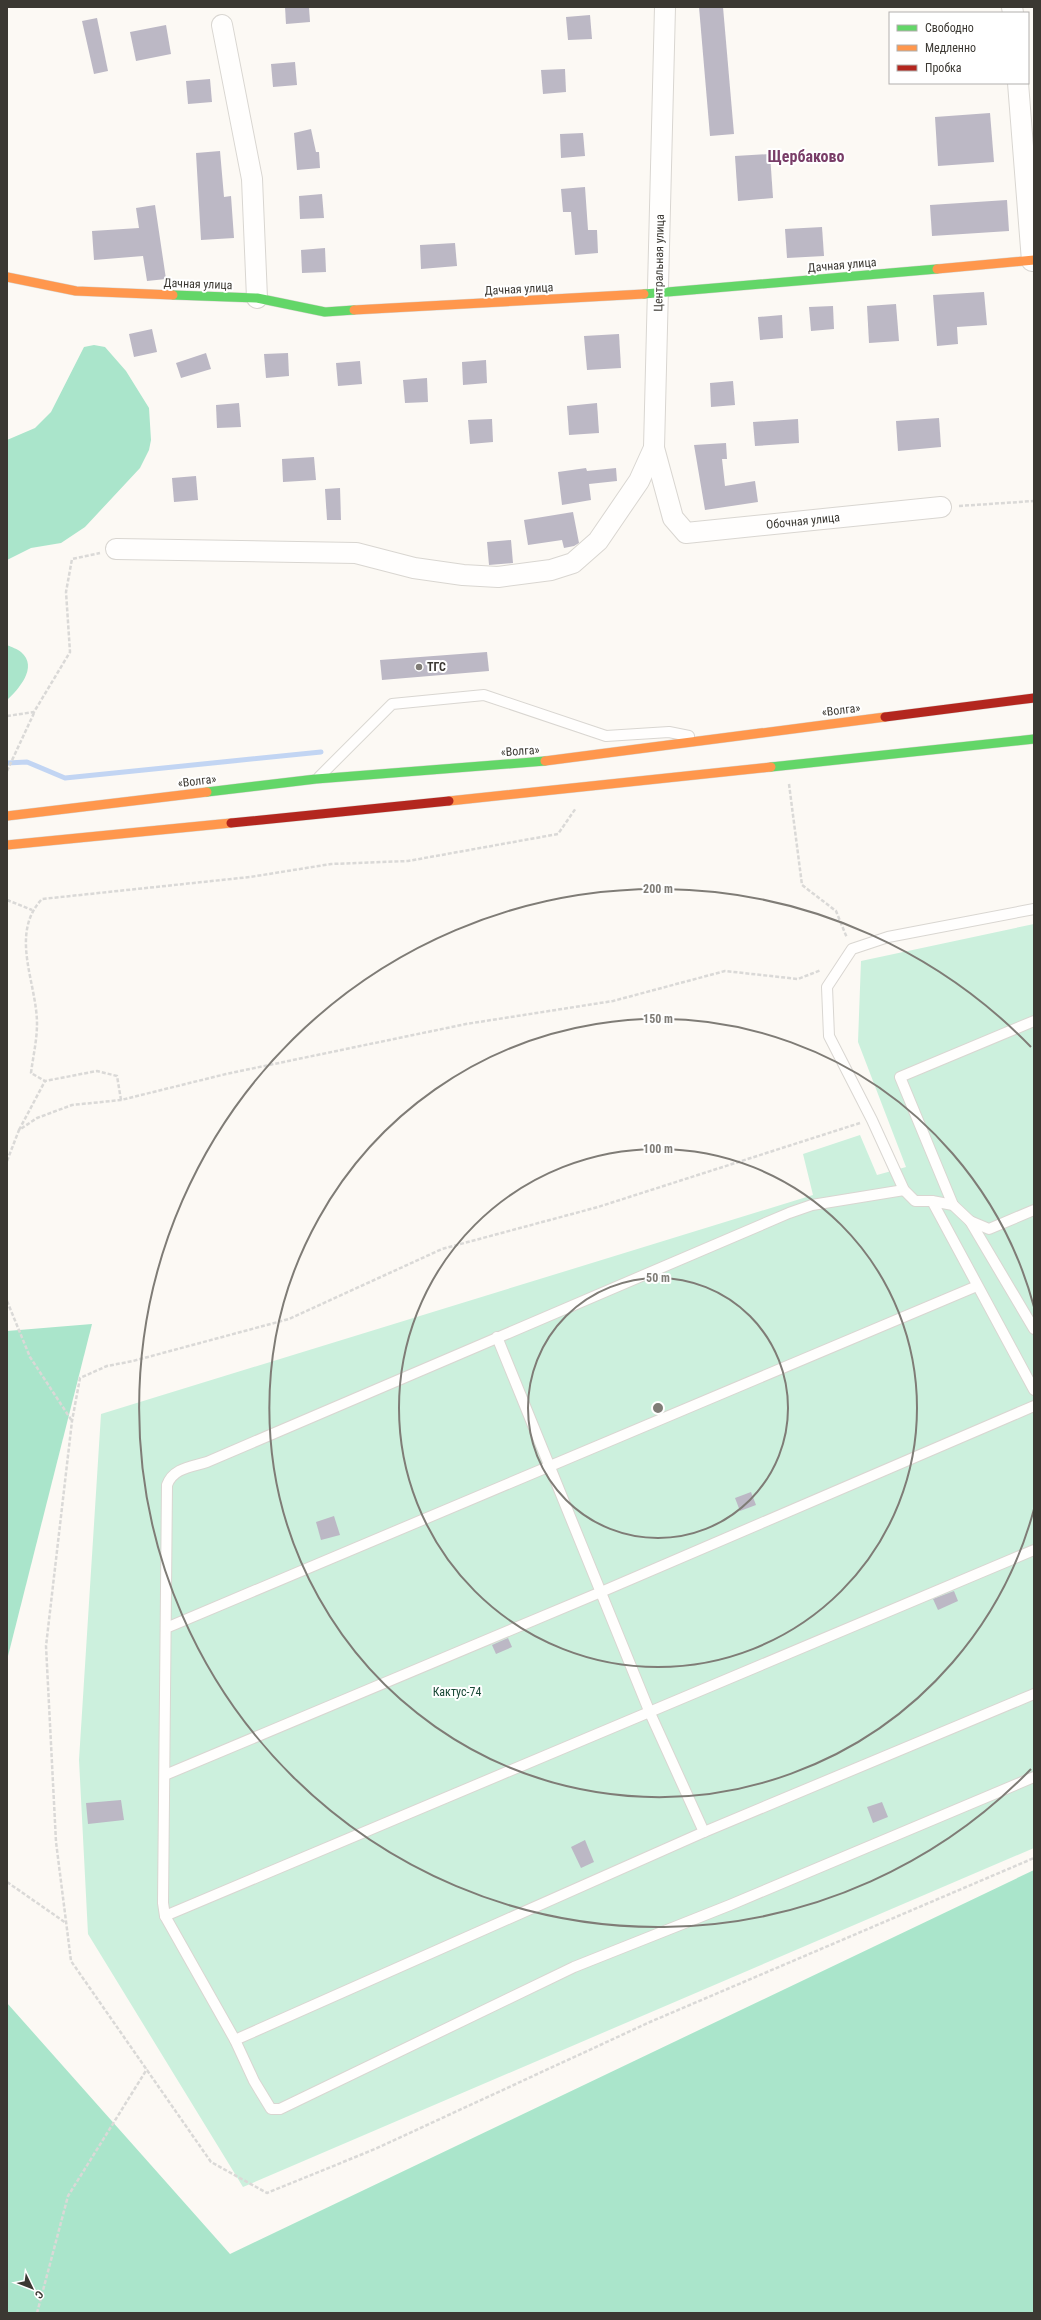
<svg xmlns="http://www.w3.org/2000/svg" width="1041" height="2320" font-family="'Roboto Condensed',sans-serif">
<style>
.green{fill:#ccf0dd}
.forest{fill:#aae5cb}
.lines{fill:none;stroke-linecap:round;stroke-linejoin:round}
.stream{stroke:#c2d5f3;stroke-width:5}
.building{fill:#bcb8c5}
.lane-casing{stroke:#d9d6d1;stroke-width:12}
.street-casing{stroke:#d9d6d1;stroke-width:22}
.fast-casing{stroke:#d9d6d1;stroke-width:10}
.slow-casing{stroke:#d9d6d1;stroke-width:10}
.jam-casing{stroke:#d9d6d1;stroke-width:10}
.path{stroke:#dad9d7;stroke-width:2.5;stroke-dasharray:4 2;stroke-linecap:butt}
.lane{stroke:#fffefd;stroke-width:10}
.street{stroke:#fffefd;stroke-width:20}
.fast{stroke:#63d668;stroke-width:9}
.slow{stroke:#ff974d;stroke-width:9}
.jam{stroke:#b3261e;stroke-width:9}
.ring{fill:none;stroke:#7f7c76;stroke-width:2}
.poi-dot{fill:#7f7c76;stroke:#fff;stroke-width:1.5}
.labels{text-anchor:middle;stroke-width:4;stroke-linejoin:round;paint-order:stroke}
.street-label{font-size:12px;fill:#3b3832;stroke:#fff}
.poi-label{font-size:12px;font-weight:bold;fill:#3b3832;stroke:#fff;text-anchor:start}
.park-label{font-size:12px;fill:#194836;stroke:#fff}
.district-label{font-size:16px;font-weight:bold;fill:#793d68;stroke:#fff}
.centre{fill:#7f7c76;stroke:#fff;stroke-width:2}
.ring-label{font-size:12px;text-anchor:middle;font-weight:bold;fill:#7f7c76;stroke:#fff;stroke-width:4;stroke-linejoin:round;paint-order:stroke}
</style>
<rect width="100%" height="100%" fill="#fcf9f4"/>
<polygon class="green" points="1034,924 1034,1848 243,2187 88,1934 79,1760 101,1414 813,1195 803,1154 860,1135 877,1175 906,1167 858,1042 861,961"/>
<g class="forest">
<polygon points="94,345 105,347 126,371 149,408 151,440 149,450 140,468 85,527 61,543 31,548 7,560 7,440 35,428 51,412 84,347"/>
<path d="M 7,645 C 11,647 18,649 21,652 C 39,667 18,690 7,700 Z"/>
<polygon points="92,1324 7,1660 7,1331"/>
<polygon points="1034,1870 1034,2313 7,2313 7,2003 230,2254"/>
</g>
<g class="lines">
<polyline class="stream" points="7,763 27,762 65,778 321,752"/>
</g>
<g class="building">
<polygon points="285,7 309,7 310,22 286,24"/>
<polygon points="699,7 723,7 734,134 710,136"/>
<polygon points="590,15 592,39 568,40 566,17"/>
<polygon points="97,18 108,71 94,74 82,21"/>
<polygon points="166,25 171,54 136,61 130,32"/>
<polygon points="295,62 297,85 273,87 271,64"/>
<polygon points="565,69 566,92 543,94 541,70"/>
<polygon points="210,79 212,102 188,104 186,81"/>
<polygon points="990,113 994,162 938,166 935,117"/>
<polygon points="311,129 316,152 319,152 320,168 297,170 294,133"/>
<polygon points="583,133 585,156 561,158 560,134"/>
<polygon points="220,151 224,197 231,196 234,238 201,240 196,153"/>
<polygon points="770,154 773,198 738,201 735,156"/>
<polygon points="585,187 588,230 597,230 598,253 575,255 571,212 563,212 561,189"/>
<polygon points="322,194 324,218 300,219 299,196"/>
<polygon points="1007,200 1009,231 932,236 930,205"/>
<polygon points="155,205 166,279 147,281 143,256 94,260 92,231 139,228 136,208"/>
<polygon points="822,227 824,256 787,258 785,229"/>
<polygon points="455,243 457,266 421,269 420,245"/>
<polygon points="325,248 326,272 302,273 301,250"/>
<polygon points="984,292 987,325 957,327 958,344 937,346 933,295"/>
<polygon points="896,304 899,341 869,343 867,306"/>
<polygon points="833,306 834,329 811,331 809,307"/>
<polygon points="782,315 783,338 760,340 758,317"/>
<polygon points="152,329 157,352 134,357 129,334"/>
<polygon points="619,334 621,368 587,370 584,336"/>
<polygon points="206,353 211,369 181,378 176,363"/>
<polygon points="288,353 289,376 266,378 264,354"/>
<polygon points="486,360 487,383 463,385 462,362"/>
<polygon points="360,361 362,384 338,386 336,363"/>
<polygon points="427,378 428,402 405,403 403,380"/>
<polygon points="733,381 735,405 711,407 710,383"/>
<polygon points="239,403 241,427 217,428 216,405"/>
<polygon points="597,403 599,433 569,435 567,406"/>
<polygon points="939,418 941,447 898,451 896,421"/>
<polygon points="492,419 493,442 470,444 468,420"/>
<polygon points="798,419 799,443 755,446 753,422"/>
<polygon points="726,443 727,459 722,459 725,486 755,481 758,502 705,510 694,445"/>
<polygon points="314,457 316,480 283,482 282,459"/>
<polygon points="586,468 587,471 616,468 617,481 589,484 591,500 562,505 558,472"/>
<polygon points="196,476 198,500 174,502 172,478"/>
<polygon points="340,488 341,520 327,520 325,489"/>
<polygon points="573,512 579,543 574,546 564,548 562,540 528,545 524,520"/>
<polygon points="511,540 513,563 489,565 487,542"/>
<polygon points="487,652 489,671 382,680 380,660"/>
<polygon points="751,1492 756,1505 740,1511 735,1498"/>
<polygon points="334,1516 340,1535 321,1540 316,1522"/>
<polygon points="954,1591 958,1601 938,1610 933,1599"/>
<polygon points="508,1638 512,1647 496,1654 492,1645"/>
<polygon points="121,1800 124,1820 88,1824 86,1803"/>
<polygon points="882,1802 888,1817 873,1823 867,1807"/>
<polygon points="585,1840 594,1862 581,1868 571,1847"/>
</g>
<g class="lines">
<defs>
<g id="lane">
<polyline points="319,777 392,704 484,695 606,736 669,732 689,736"/>
<polyline points="1034,909 888,937 852,949 827,987 829,1036 872,1120 904,1190 915,1201 932,1201 953,1205 970,1221 1034,1329"/>
<path d="M 904,1190 L 812,1205 L 789,1213 L 207,1462 C 191,1467 173,1468 167,1485 L 163,1903 L 165,1916 L 235,2040 L 254,2081 L 271,2109 L 280,2109 L 574,1967 L 730,1905 L 1034,1777"/>
<polyline points="932,1201 1034,1390"/>
<polyline points="953,1205 900,1077 1034,1021"/>
<polyline points="970,1221 989,1229 1034,1210"/>
<polyline points="497,1337 650,1713 704,1832"/>
<polyline points="166,1628 977,1286"/>
<polyline points="165,1775 601,1592 1034,1406"/>
<polyline points="165,1916 1034,1550"/>
<polyline points="235,2040 704,1832 1034,1694"/>
</g>
<g id="street">
<polyline points="665,7 654,448 673,518 686,533 941,507"/>
<polyline points="1012,7 1013,13"/>
<polyline points="222,25 252,179 257,298"/>
<polyline points="1018,83 1032,261"/>
<polyline points="116,549 356,553 414,568 463,575 498,577 551,570 573,563 598,541 639,481 654,448"/>
</g>
<g id="fast">
<polyline points="644,294 937,269"/>
<polyline points="173,295 257,298 325,312 354,310"/>
<polyline points="771,767 1034,739"/>
<polyline points="207,792 316,779 545,761"/>
</g>
<g id="slow">
<polyline points="937,269 1034,260"/>
<polyline points="7,277 76,291 173,295"/>
<polyline points="354,310 644,294"/>
<polyline points="545,761 885,717"/>
<polyline points="449,801 771,767"/>
<polyline points="7,816 207,792"/>
<polyline points="7,845 231,823"/>
</g>
<g id="jam">
<polyline points="885,717 1034,698"/>
<polyline points="231,823 449,801"/>
</g>
</defs>
<use href="#lane" class="lane-casing"/>
<use href="#street" class="street-casing"/>
<use href="#fast" class="fast-casing"/>
<use href="#slow" class="slow-casing"/>
<use href="#jam" class="jam-casing"/>
<g class="path">
<polyline points="959,506 1034,501"/>
<polyline points="7,716 34,712 70,652 66,592 72,559 100,553"/>
<polyline points="7,771 34,713"/>
<polyline points="789,784 802,885 836,911 847,938"/>
<polyline points="7,900 32,910"/>
<path d="M 121,1100 L 117,1076 L 97,1071 L 45,1081 L 31,1073 C 33,1057 37,1040 37,1024 C 37,983 9,934 42,899 L 250,877 L 331,864 L 408,861 L 558,834 L 576,808"/>
<polyline points="860,1123 598,1207 442,1249 289,1319 133,1361 107,1366 80,1378 72,1421 46,1646 56,1842 71,1961 211,2162 267,2193 375,2149 650,2022 1034,1858"/>
<polyline points="19,1130 45,1081"/>
<polyline points="7,1161 19,1130 37,1118 72,1105 121,1100 226,1074 466,1024 613,1001 725,971 798,979 821,970"/>
<polyline points="7,1301 30,1357 72,1421"/>
<polyline points="7,1882 66,1923"/>
<polyline points="37,2313 68,2196 147,2069"/>
</g>
<use href="#lane" class="lane"/>
<use href="#street" class="street"/>
<use href="#fast" class="fast"/>
<use href="#slow" class="slow"/>
<use href="#jam" class="jam"/>
</g>
<g class="ring">
<circle cx="658" cy="1408" r="130"/>
<circle cx="658" cy="1408" r="259"/>
<path d="M1034 1509A389 389 0 1 1 1034 1307"/>
<path d="M1031 1769A519 519 0 1 1 1031 1047"/>
</g>
<circle class="poi-dot" cx="419" cy="667" r="4"/>
<g class="labels">
<g class="street-label">
<text transform="translate(659 263) rotate(-89)" y="4">Центральная улица</text>
<text transform="translate(842 265) rotate(-5)" y="4">Дачная улица</text>
<text transform="translate(198 284) rotate(2)" y="4">Дачная улица</text>
<text transform="translate(519 289) rotate(-3)" y="4">Дачная улица</text>
<text transform="translate(803 521) rotate(-6)" y="4">Обочная улица</text>
<text transform="translate(841 710) rotate(-7)" y="4">«Волга»</text>
<text transform="translate(520 751) rotate(-4)" y="4">«Волга»</text>
<text transform="translate(197 781) rotate(-7)" y="4">«Волга»</text>
</g>
<g class="poi-label">
<text x="427" y="671">ТГС</text>
</g>
<g class="park-label">
<text x="457" y="1696">Кактус-74</text>
</g>
<g class="district-label">
<text x="806" y="162">Щербаково</text>
</g>
</g>
<circle cx="658" cy="1408" r="6" class="centre"/>
<g class="ring-label">
<text x="658" y="893">200 m</text>
<text x="658" y="1023">150 m</text>
<text x="658" y="1153">100 m</text>
<text x="658" y="1282">50 m</text>
</g>
<rect width="1041" height="2320" fill="none" stroke="#3b3832" stroke-width="16"/>
<rect x="889" y="12" width="140" height="72" fill="#ffffff" stroke="#b1afad"/>
<rect x="897" y="25" width="20" height="6" fill="#63d668" stroke="#b1afad"/>
<text x="925" y="32" font-size="12" fill="#3b3832">Свободно</text>
<rect x="897" y="45" width="20" height="6" fill="#ff974d" stroke="#b1afad"/>
<text x="925" y="52" font-size="12" fill="#3b3832">Медленно</text>
<rect x="897" y="65" width="20" height="6" fill="#b3261e" stroke="#b1afad"/>
<text x="925" y="72" font-size="12" fill="#3b3832">Пробка</text>
<g transform="translate(32 2288) rotate(133)" stroke="#ffffff" stroke-width="3" paint-order="stroke">
<path d="M0-3L7 15L0 10L-7 15Z" fill="#3b3832"/>
<text y="-6" font-size="11" font-weight="bold" text-anchor="middle" fill="#3b3832">С</text>
</g>
</svg>
